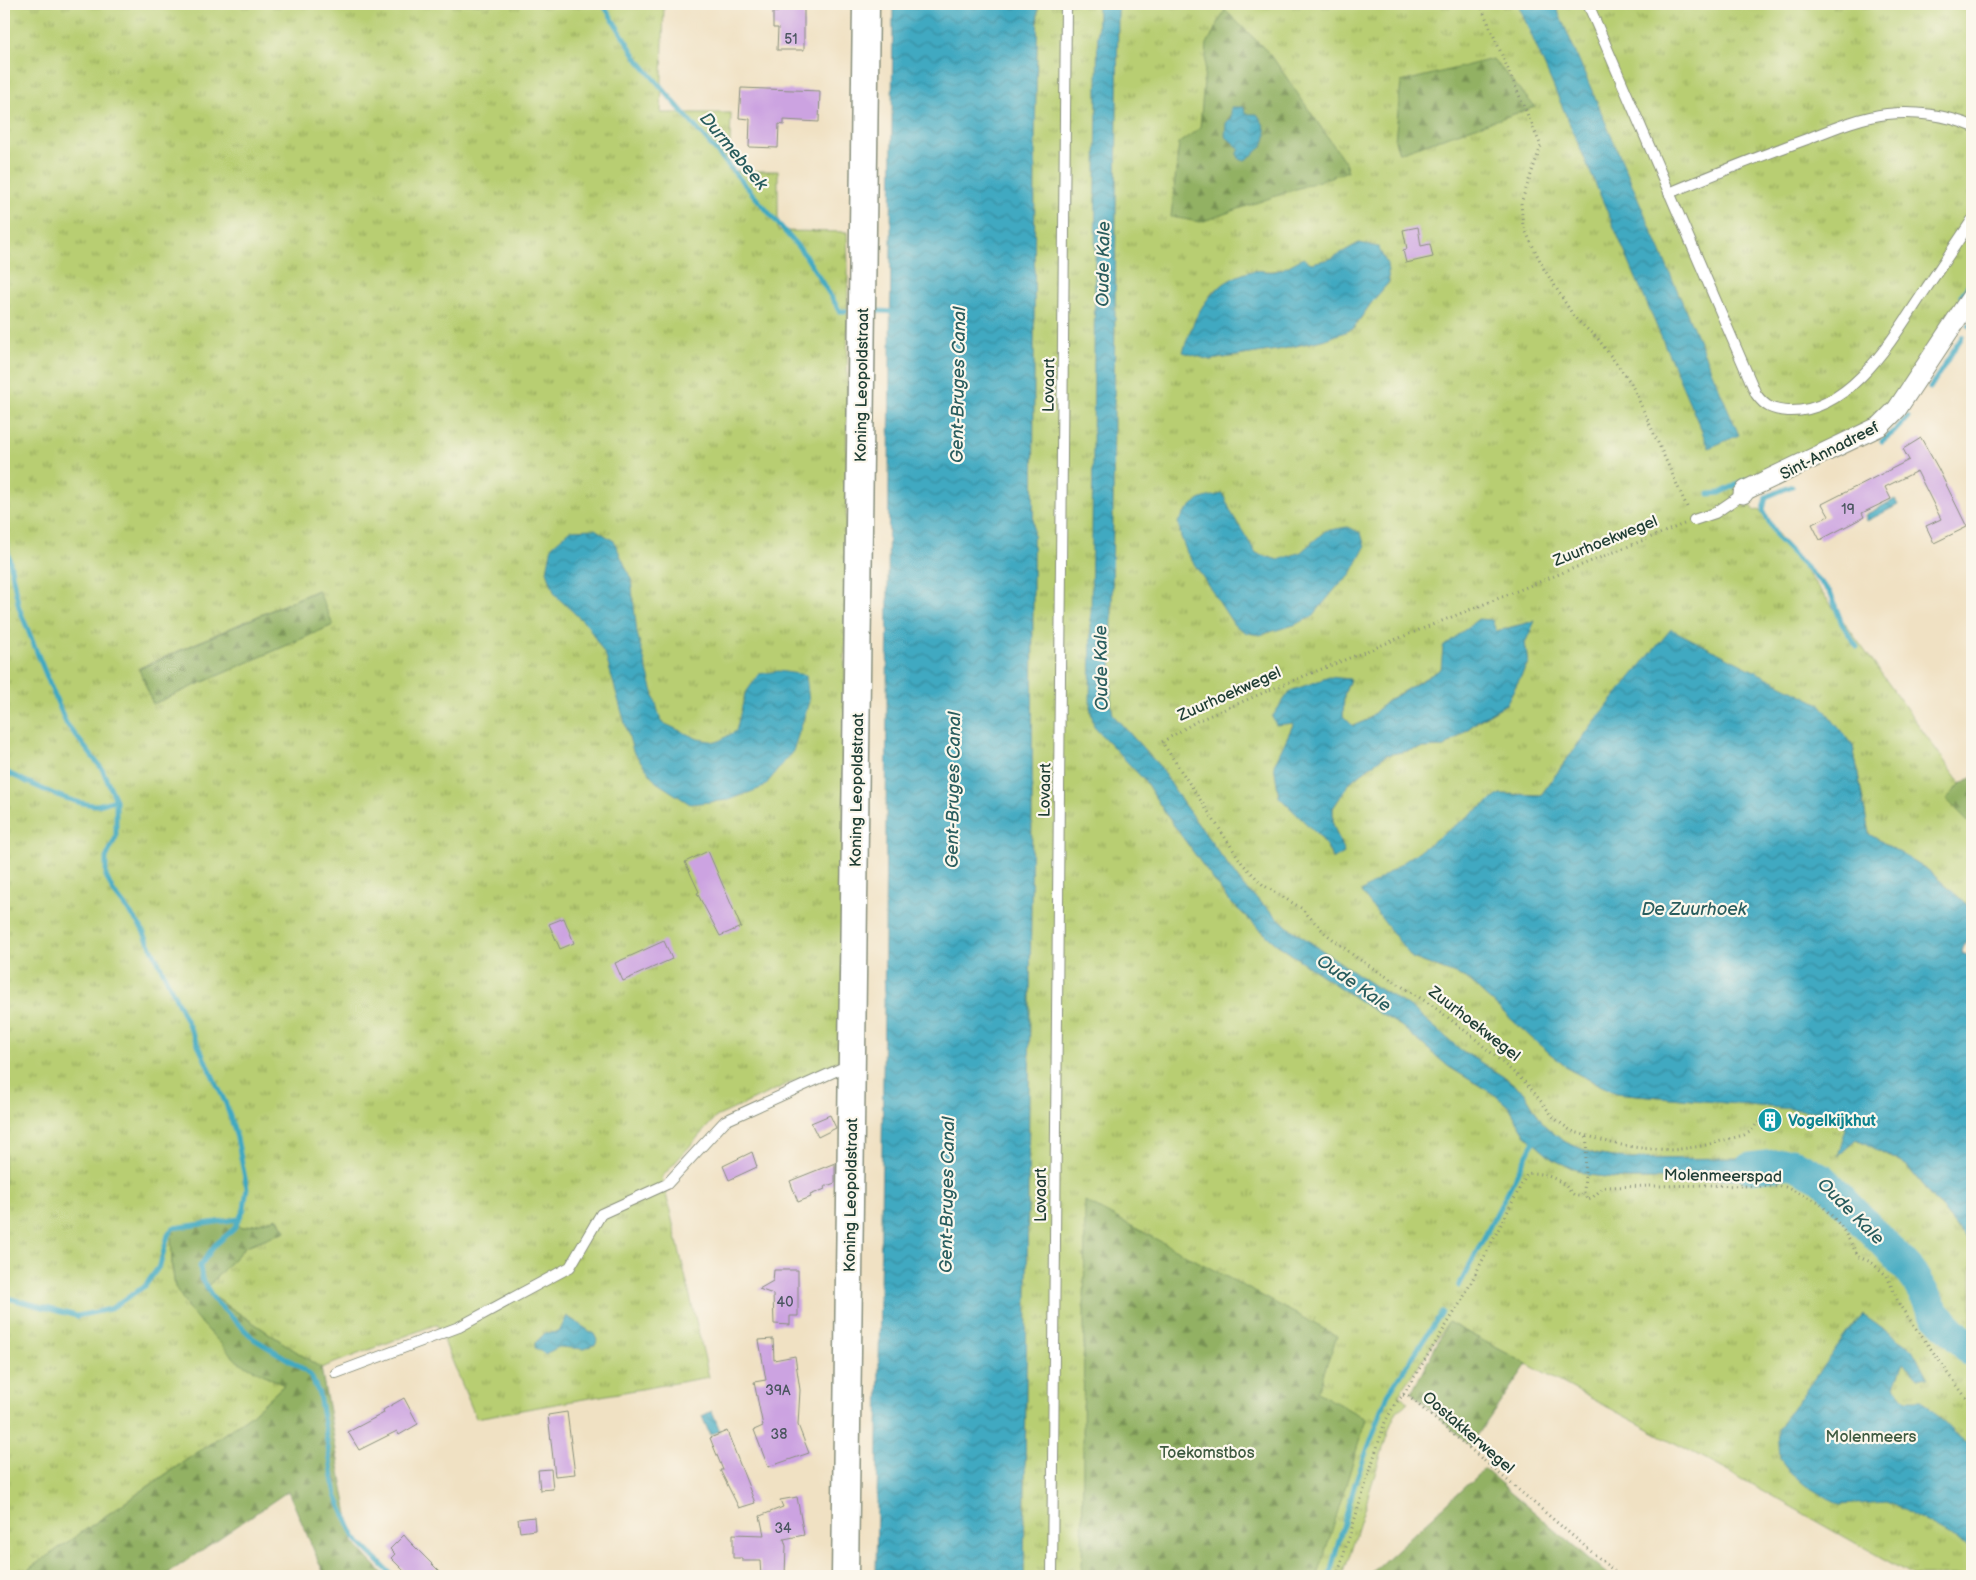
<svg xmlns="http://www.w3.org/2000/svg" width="1976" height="1580" font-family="'Balsamiq Sans',sans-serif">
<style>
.grass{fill:url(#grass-tufts);stroke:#6c8653;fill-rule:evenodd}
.forest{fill:url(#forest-firs);stroke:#58774c}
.water{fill:url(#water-waves);stroke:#30737a}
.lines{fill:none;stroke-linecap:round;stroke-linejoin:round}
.stream{stroke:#41a9c1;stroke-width:5}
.river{stroke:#41a9c1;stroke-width:31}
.building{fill:#cca3e1}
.lane-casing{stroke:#888f7c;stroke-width:12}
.street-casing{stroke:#888f7c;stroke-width:21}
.secondary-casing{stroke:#888f7c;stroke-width:29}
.path{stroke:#888f7c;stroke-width:3;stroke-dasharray:1 4;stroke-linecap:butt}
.lane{stroke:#fff;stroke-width:10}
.street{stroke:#fff;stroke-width:19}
.secondary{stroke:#fff;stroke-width:26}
.labels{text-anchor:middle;stroke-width:4.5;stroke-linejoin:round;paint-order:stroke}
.number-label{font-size:14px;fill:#4a565f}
.street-label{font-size:16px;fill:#1f3d34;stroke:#fbf7ec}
.culture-label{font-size:16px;font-weight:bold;fill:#0d838f;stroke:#fbf7ec;text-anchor:start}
.park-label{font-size:16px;fill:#3e5a40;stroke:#fbf7ec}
.water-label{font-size:18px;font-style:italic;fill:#295d5e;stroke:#fbf7ec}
</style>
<defs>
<pattern id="grass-tufts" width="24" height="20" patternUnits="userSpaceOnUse" patternTransform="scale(1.25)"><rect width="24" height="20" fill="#b8ce72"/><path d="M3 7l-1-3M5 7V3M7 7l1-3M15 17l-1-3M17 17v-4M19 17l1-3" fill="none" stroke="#95a85e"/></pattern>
<pattern id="forest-firs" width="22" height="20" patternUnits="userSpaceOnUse" patternTransform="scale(1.25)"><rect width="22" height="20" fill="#92b164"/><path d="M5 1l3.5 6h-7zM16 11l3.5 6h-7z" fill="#779153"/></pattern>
<pattern id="water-waves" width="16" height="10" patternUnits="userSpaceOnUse" patternTransform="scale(1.25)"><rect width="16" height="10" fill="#41a9c1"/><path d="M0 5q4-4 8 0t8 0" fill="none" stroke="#368b9e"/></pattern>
</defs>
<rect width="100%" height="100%" fill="#fbf7ec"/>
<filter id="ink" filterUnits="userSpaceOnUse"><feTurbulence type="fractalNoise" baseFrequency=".02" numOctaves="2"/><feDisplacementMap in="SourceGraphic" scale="10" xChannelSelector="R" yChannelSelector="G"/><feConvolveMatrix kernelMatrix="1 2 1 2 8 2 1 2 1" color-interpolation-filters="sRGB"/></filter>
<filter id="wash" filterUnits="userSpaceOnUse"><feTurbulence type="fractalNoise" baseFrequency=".0096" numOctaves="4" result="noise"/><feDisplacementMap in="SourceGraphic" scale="20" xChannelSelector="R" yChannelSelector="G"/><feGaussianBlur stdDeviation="1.12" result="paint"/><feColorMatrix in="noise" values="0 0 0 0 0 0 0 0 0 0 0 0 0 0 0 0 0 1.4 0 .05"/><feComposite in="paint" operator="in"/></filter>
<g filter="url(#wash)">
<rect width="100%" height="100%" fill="#f0e1c3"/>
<g class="grass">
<path d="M 4,4 L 664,4 L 661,113 L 731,113 L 729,171 L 778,171 L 778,231 L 847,232 L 848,268 L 842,1059 L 716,1117 L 662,1177 L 709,1377 L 476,1418 L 437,1324 L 321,1368 L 204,1290 L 246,1246 L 286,1231 L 278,1218 L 242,1228 L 171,1227 L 172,1265 L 175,1287 L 266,1376 L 285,1384 L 250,1416 L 23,1573 L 4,1576 ZM 317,590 L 333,625 L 153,704 L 139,668 Z"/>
<path d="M 1038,4 L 1098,4 L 1091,714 L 1145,781 L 1165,813 L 1228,900 L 1275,943 L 1362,1003 L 1401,1026 L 1449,1067 L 1495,1095 L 1508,1106 L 1527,1137 L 1552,1159 L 1588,1175 L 1624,1179 L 1716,1179 L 1791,1163 L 1759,1158 L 1626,1159 L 1594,1154 L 1563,1141 L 1543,1124 L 1524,1092 L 1507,1079 L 1461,1050 L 1413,1009 L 1373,985 L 1288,927 L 1244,887 L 1182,802 L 1162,769 L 1113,715 L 1111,703 L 1118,4 L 1972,4 L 1972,290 L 1878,424 L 1740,489 L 1755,511 L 1759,509 L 1844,622 L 1961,784 L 1946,799 L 1972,825 L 1972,909 L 1928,870 L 1869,834 L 1853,746 L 1594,722 L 1541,795 L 1500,794 L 1412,958 L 1466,978 L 1535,1041 L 1570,1070 L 1616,1093 L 1825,1112 L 1847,1128 L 1839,1155 L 1857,1139 L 1906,1165 L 1972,1246 L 1972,1576 L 1914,1576 L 1735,1475 L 1448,1322 L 1399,1394 L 1408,1403 L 1397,1411 L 1390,1426 L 1343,1576 L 1024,1576 L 1032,806 L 1035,136 ZM 1359,243 L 1389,282 L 1372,302 L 1353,329 L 1326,339 L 1283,349 L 1210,360 L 1190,332 L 1198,314 L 1213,291 L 1254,271 L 1275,271 L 1330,259 ZM 1534,621 L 1525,643 L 1528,663 L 1506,704 L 1480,720 L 1445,747 L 1422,748 L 1386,755 L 1351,781 L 1333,808 L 1333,824 L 1344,853 L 1333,859 L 1321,838 L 1302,819 L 1275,765 L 1294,722 L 1350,680 L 1344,695 L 1343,716 L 1353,726 L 1367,720 L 1387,701 L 1441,669 L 1496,631 Z"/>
</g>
<g class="forest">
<polygon points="1225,10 1271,55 1345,162 1348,171 1201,222 1171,217 1179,143 1200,128 1207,44"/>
<polygon points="1493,59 1535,107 1399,153 1395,141 1401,82"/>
<polygon points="318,590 333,625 153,704 139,669"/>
<polygon points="1972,777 1972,825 1946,799 1961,784"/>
<polygon points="1085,1201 1337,1336 1317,1392 1366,1419 1318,1576 1082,1576"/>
<polygon points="232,1218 242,1228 277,1218 286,1231 246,1246 204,1290 321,1368 353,1542 385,1576 325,1576 288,1491 164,1576 32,1576 23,1573 250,1416 284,1385 237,1361 191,1312 175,1287 172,1265 171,1227"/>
<polygon points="1448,1322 1527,1364 1470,1446 1412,1392"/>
<polygon points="1484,1469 1609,1576 1368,1576"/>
</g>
<g class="water">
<polygon points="893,4 1038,4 1035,136 1032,806 1024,1576 876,1576 885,934"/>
<polygon points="1098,4 1118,4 1111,703 1113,715 1162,769 1182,802 1244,887 1288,927 1373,985 1413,1009 1461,1050 1507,1079 1524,1092 1543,1124 1563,1141 1594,1154 1626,1159 1759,1158 1792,1163 1759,1179 1624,1179 1588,1175 1552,1159 1527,1137 1508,1106 1495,1095 1449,1067 1401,1026 1362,1003 1275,943 1228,900 1165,813 1145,781 1094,727 1090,706"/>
<polygon points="1518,4 1555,4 1739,435 1709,448"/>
<path d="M 1231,107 L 1244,107 L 1245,114 L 1257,114 C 1273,136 1267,146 1245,160 L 1240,160 L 1237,154 L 1240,149 L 1225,136 L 1226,123 L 1231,117 Z"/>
<path d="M 1359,243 L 1378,247 L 1387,264 L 1389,282 L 1372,302 L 1353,329 L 1326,339 L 1283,349 L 1210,360 L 1183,352 C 1195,313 1210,282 1252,271 C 1260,269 1268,273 1275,271 C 1285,269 1295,262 1303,258 L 1311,263 L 1330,259 Z"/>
<path d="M 1223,494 L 1232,514 L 1256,553 L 1278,560 L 1301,552 L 1325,531 L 1347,527 L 1361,533 L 1365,547 L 1350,576 L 1336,588 L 1312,617 L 1294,625 L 1260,635 L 1247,633 L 1234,625 L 1187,553 L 1181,537 L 1178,522 C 1193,501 1198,498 1223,494 Z"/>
<polygon points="1895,499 1898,505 1867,521 1865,515"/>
<polygon points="595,529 614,541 631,579 637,633 661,722 698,739 717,742 736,731 745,694 759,674 778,671 806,675 809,702 793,751 764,787 729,800 690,804 656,782 633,751 606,657 588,626 555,595 547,571 552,546 570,530"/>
<polygon points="1478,619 1492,620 1496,631 1535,621 1525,643 1528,663 1506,704 1479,720 1445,747 1422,748 1386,755 1351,781 1333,808 1333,824 1344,853 1334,859 1321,838 1279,797 1274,765 1294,723 1276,725 1272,717 1290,691 1329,677 1350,679 1344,695 1343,716 1353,726 1367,720 1387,701 1441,669 1443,647"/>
<polygon points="1671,629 1820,704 1853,746 1869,834 1928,870 1972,909 1972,933 1963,948 1962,953 1972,957 1972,1246 1906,1165 1857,1139 1838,1156 1846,1128 1825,1112 1616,1093 1570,1070 1535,1041 1466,978 1412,958 1361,892 1500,794 1541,795 1594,722"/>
<polygon points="1863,1315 1912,1349 1928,1378 1917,1377 1904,1363 1895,1386 1906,1400 1922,1400 1954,1433 1972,1447 1972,1548 1888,1502 1839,1505 1805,1485 1790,1472 1780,1459 1778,1429 1846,1334"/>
<polygon points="567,1316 594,1334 597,1340 596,1344 584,1349 559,1347 545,1354 535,1348 535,1343 545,1333 559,1332"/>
<polygon points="712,1411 720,1431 710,1435 702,1416"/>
</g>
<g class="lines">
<g class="stream">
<polyline points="603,4 638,60 805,255 840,311 846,311"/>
<polyline points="1961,296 1972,279"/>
<polyline points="877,311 897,312"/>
<polyline points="1969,326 1972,322"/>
<polyline points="1930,388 1962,337"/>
<polyline points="1882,441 1894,432 1908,417"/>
<polyline points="1792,486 1766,497 1763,510 1777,538 1830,592 1842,624 1857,647"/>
<polyline points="1709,494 1720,493 1746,480"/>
<polyline points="4,532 19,608 49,682 66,723 102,769 116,800 116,837 106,858 106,876 113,891 141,927 159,963 226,1104 237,1138 247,1188 244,1209 234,1229 215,1245 200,1266 202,1279 215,1301 254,1339 299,1366 311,1376 319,1394 336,1495 355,1538 393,1576"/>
<path d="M 4,771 C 28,782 71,805 97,805 C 103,804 110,801 116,800"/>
<polyline points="1459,1286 1536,1137"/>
<polyline points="4,1297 77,1316 110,1309 145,1286 160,1265 168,1235 173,1228 239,1219"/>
<polyline points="1329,1576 1356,1480 1388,1394 1442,1312"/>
</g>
<polyline class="river" points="1750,1168 1792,1163 1823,1179 1911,1272 1936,1314 1972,1351"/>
</g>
<g id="blocks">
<g class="building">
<polygon points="778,7 804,7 804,50 777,50 778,28 773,28 773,12 778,12"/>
<polygon points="741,88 820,91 819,122 784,120 784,125 779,124 778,148 749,147 750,119 739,118"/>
<polygon points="1418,227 1421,246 1430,244 1433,257 1406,263 1403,250 1407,249 1403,230"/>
<polygon points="1921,438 1938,468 1967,527 1934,543 1926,526 1941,519 1917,471 1885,487 1891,499 1862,513 1864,517 1820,540 1812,524 1829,516 1822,504 1909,460 1903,449"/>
<polygon points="708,851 741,927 720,936 697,893 699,892 685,862"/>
<polygon points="564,918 574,943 560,949 549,924"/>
<polygon points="664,941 672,959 623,981 615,963"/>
<polygon points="830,1115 836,1128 818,1137 811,1123"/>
<polygon points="752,1152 757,1167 729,1180 723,1166"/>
<polygon points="835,1163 835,1183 824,1187 825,1189 810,1195 811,1197 798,1202 790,1181"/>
<polygon points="774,1270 798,1270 798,1316 790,1316 790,1325 774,1324 773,1294 759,1289 773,1281"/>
<polygon points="773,1339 774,1360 795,1356 800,1390 798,1425 809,1453 768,1467 754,1430 763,1426 754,1382 766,1380 759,1340"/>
<polygon points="404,1398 418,1424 399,1435 397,1431 359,1450 348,1432 384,1413 383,1410"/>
<polygon points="567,1412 575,1474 555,1476 548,1415"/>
<polygon points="727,1431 755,1503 739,1508 720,1470 723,1470 710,1438"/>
<polygon points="551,1469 553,1489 540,1490 538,1470"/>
<polygon points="797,1497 804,1535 784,1539 786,1546 785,1576 761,1576 760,1561 742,1561 742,1558 733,1558 733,1534 764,1535 760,1516 783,1507 780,1500"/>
<polygon points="534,1517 535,1530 520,1532 518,1519"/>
<polygon points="404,1535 409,1541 444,1576 409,1576 391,1558 395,1554 390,1549"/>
</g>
</g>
</g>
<g filter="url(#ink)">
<use href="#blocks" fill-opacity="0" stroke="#888f7c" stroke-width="1"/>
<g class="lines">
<defs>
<g id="lane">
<path d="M 1588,4 L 1756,394 C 1765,407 1773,410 1788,411 C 1849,414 1892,340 1921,296 C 1938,271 1955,246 1972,220"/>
<path d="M 1669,193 C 1715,174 1760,156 1807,139 C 1832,129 1860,117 1887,114 C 1915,111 1947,115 1972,126"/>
<polyline points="1694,520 1715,513 1743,494"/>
<polyline points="336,1373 459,1327 570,1267 601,1214 667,1184 725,1121 851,1064"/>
<polyline points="1052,1576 1066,4"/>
</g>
<polyline id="street" points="1743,494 1746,490 1880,426 1897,409 1972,296"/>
<polyline id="secondary" points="845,1576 866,4"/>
</defs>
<use href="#lane" class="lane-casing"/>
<use href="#street" class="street-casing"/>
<use href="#secondary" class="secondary-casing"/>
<g class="path">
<polyline points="1480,4 1541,146 1521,203 1523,226 1544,269 1575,318 1598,339 1631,383 1688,509"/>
<polyline points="1684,524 1272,689 1197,721 1162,742 1242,863 1263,885 1301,908 1325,933 1357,958 1433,1006 1472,1036 1527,1084 1555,1119 1571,1131 1615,1144 1640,1148 1673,1150 1702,1146 1744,1135 1752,1131 1757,1123 1766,1122"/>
<polyline points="1587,1137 1584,1192 1587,1199 1592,1198 1604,1187 1706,1185 1785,1187 1819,1202 1841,1226 1859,1257 1871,1262 1887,1276 1900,1306 1972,1406"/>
<polyline points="1403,1395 1408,1396 1620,1576"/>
<path d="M 1337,1576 L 1385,1422 L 1395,1404 L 1403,1395 L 1462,1300 L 1527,1174 C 1537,1171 1554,1177 1562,1183 C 1570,1188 1571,1197 1581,1196 L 1583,1193"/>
</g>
<use href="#lane" class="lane"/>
<use href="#street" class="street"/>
<use href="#secondary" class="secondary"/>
</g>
</g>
<defs>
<symbol id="building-disc" viewBox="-11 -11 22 22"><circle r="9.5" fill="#0f9aa8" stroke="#fbf7ec"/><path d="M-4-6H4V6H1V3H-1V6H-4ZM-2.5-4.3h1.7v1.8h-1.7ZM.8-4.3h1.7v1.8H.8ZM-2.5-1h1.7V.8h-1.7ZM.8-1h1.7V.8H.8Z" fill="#fff"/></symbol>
</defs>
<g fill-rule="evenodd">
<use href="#building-disc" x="1756" y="1106" width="28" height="28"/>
</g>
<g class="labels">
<g class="number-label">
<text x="791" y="44">51</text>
<text x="1848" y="514">19</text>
<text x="785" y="1307">40</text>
<text x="778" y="1395">39A</text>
<text x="779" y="1439">38</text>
<text x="783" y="1533">34</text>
</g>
<g class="street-label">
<text transform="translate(861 385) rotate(-89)" y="6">Koning Leopoldstraat</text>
<text transform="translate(1048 385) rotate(-89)" y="6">Lovaart</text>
<text transform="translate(1829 450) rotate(-27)" y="6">Sint-Annadreef</text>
<text transform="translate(1605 540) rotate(-22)" y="6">Zuurhoekwegel</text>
<text transform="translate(1229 693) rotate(-24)" y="6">Zuurhoekwegel</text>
<text transform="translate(856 790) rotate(-89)" y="6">Koning Leopoldstraat</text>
<text transform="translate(1044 790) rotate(-89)" y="6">Lovaart</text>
<text transform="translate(1475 1023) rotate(38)" y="6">Zuurhoekwegel</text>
<text transform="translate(1723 1175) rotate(1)" y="6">Molenmeerspad</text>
<text transform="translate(850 1195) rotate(-89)" y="6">Koning Leopoldstraat</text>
<text transform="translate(1040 1195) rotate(-90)" y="6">Lovaart</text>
<text transform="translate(1469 1432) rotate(41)" y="6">Oostakkerwegel</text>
</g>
<g class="culture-label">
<text x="1788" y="1126">Vogelkijkhut</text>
</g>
<g class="park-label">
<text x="1871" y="1442">Molenmeers</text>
<text x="1207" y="1458">Toekomstbos</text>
</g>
<g class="water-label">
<text transform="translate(734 151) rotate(50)" y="6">Durmebeek</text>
<text transform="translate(1103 264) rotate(-89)" y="6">Oude Kale</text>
<text transform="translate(958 385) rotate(-89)" y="6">Gent-Bruges Canal</text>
<text transform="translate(1101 668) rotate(-91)" y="6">Oude Kale</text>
<text transform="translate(953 790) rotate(-89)" y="6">Gent-Bruges Canal</text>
<text x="1694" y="915">De Zuurhoek</text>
<text transform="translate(1354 983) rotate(35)" y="6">Oude Kale</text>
<text transform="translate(947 1195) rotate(-89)" y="6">Gent-Bruges Canal</text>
<text transform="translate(1851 1211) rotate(45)" y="6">Oude Kale</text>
</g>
</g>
<rect width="1976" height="1580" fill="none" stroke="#fbf7ec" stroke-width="20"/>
</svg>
